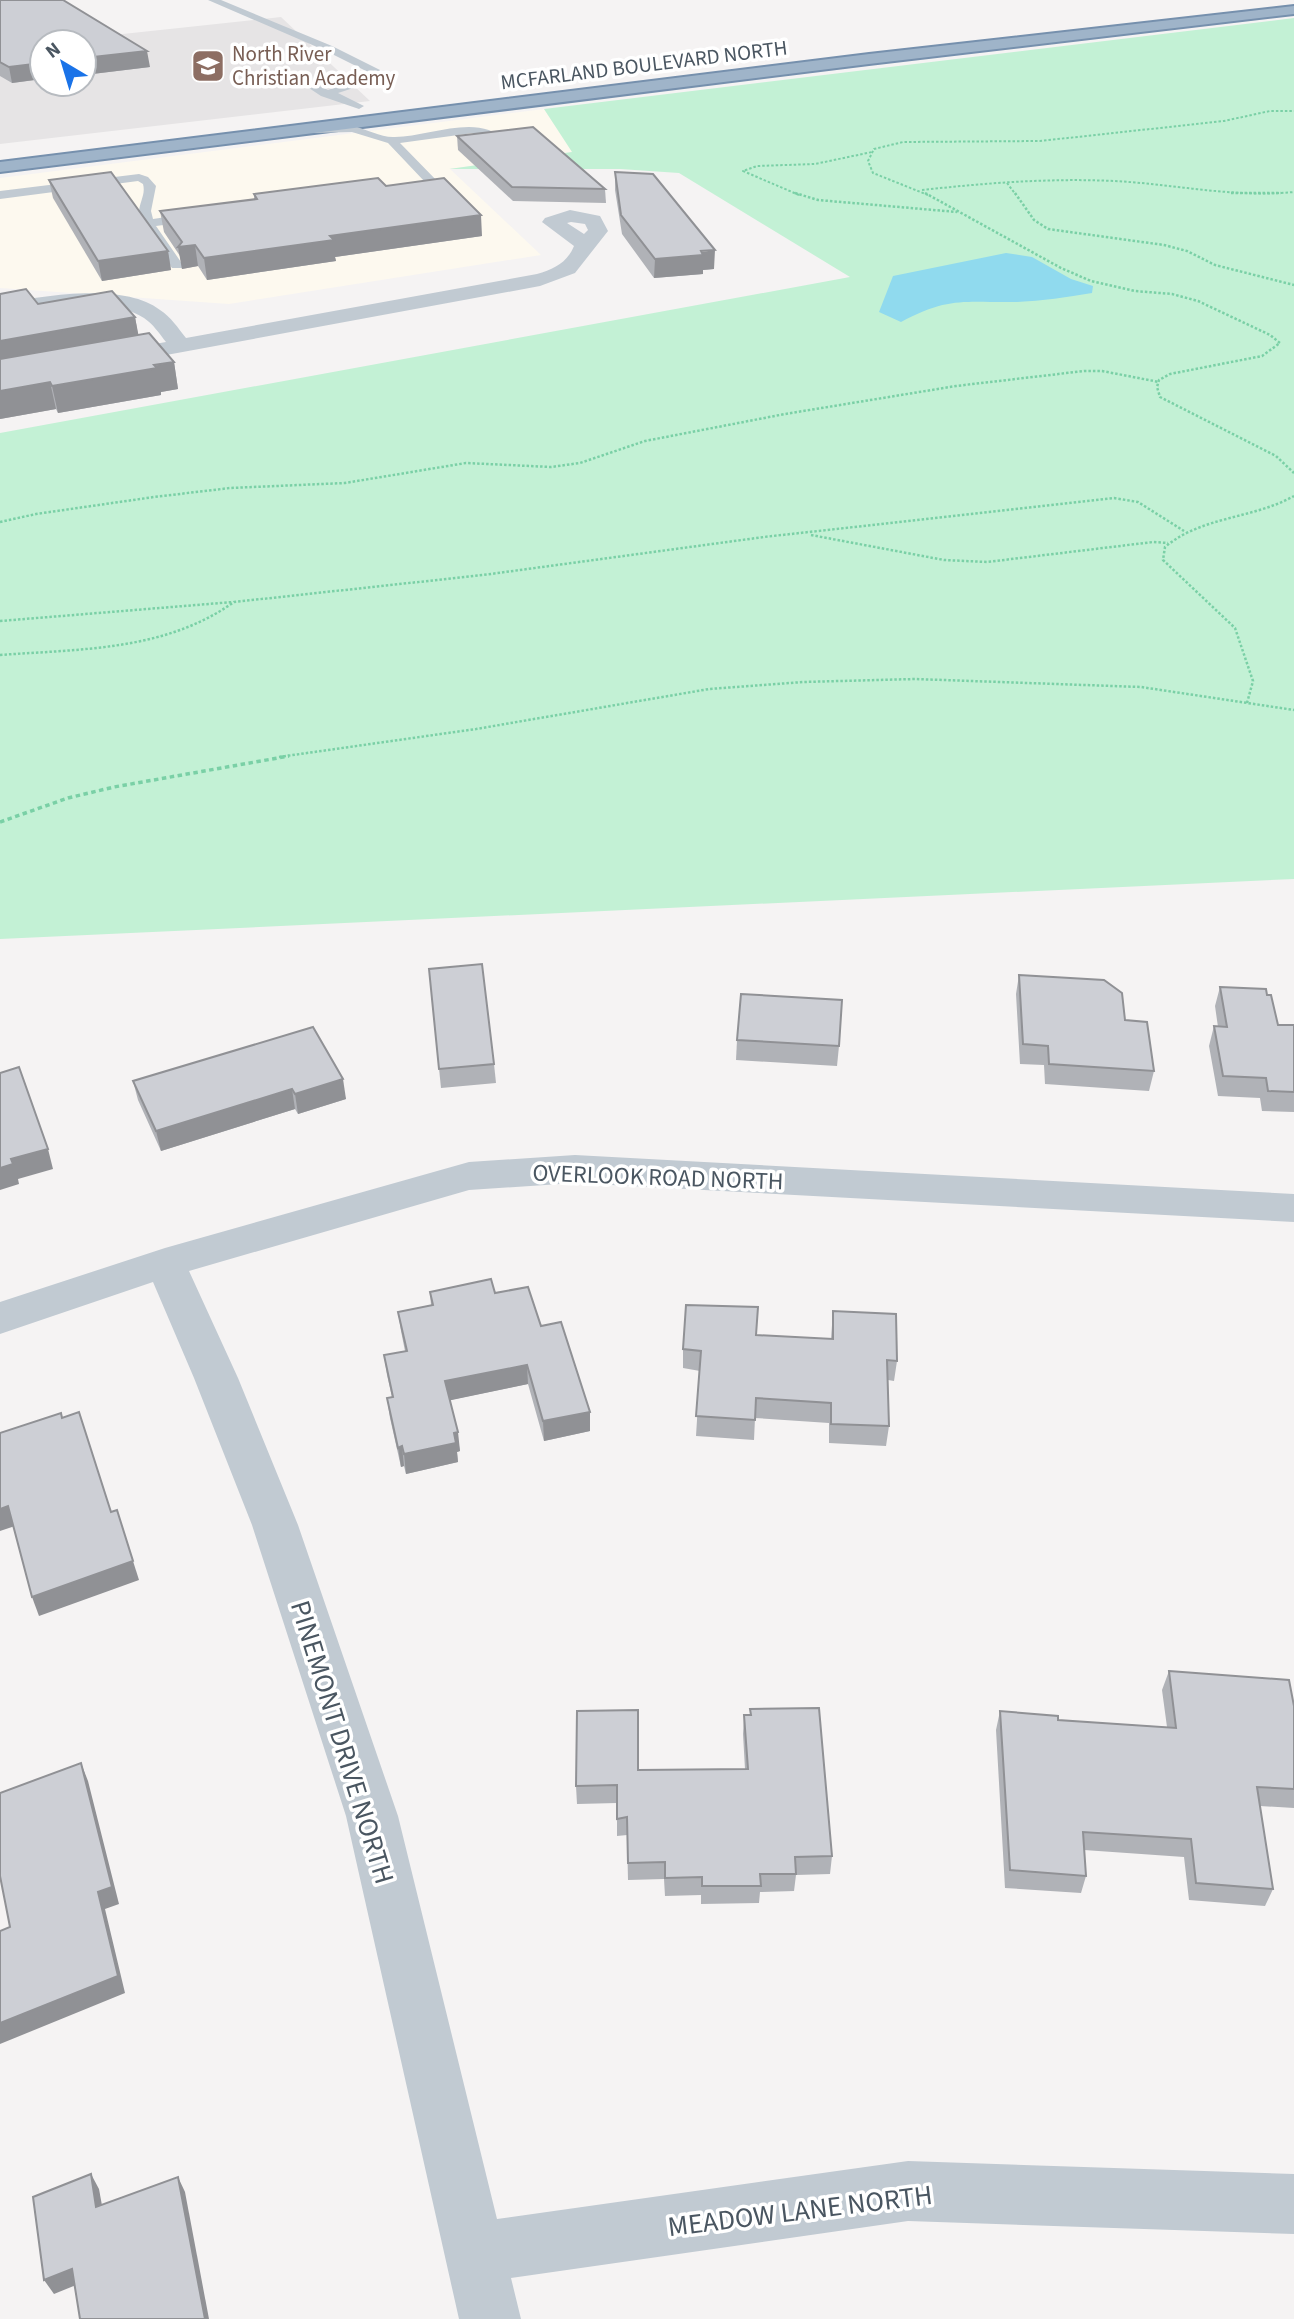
<svg xmlns="http://www.w3.org/2000/svg" width="1294" height="2319" font-family="'Source Sans 3',sans-serif">
<style>
.commercial{fill:#fdf9ef}
.education{fill:#e6e4e5}
.green{fill:#c3f1d5}
.water{fill:#90daee}
.lines{fill:none;stroke-linecap:round;stroke-linejoin:round}
.trunk-casing{stroke:#7690ad;stroke-width:4}
.path-far2{stroke:#7ad0a6;stroke-width:2;stroke-dasharray:2.5 2;stroke-linecap:butt}
.path-far1{stroke:#7ad0a6;stroke-width:2.5;stroke-dasharray:2.5 2;stroke-linecap:butt}
.path{stroke:#7ad0a6;stroke-width:3.5;stroke-dasharray:4.5 3.5;stroke-linecap:butt}
.service{fill:#c1cad2;fill-rule:evenodd}
.minor{fill:#c1cad2;fill-rule:evenodd}
.trunk{fill:#9fb4c9;fill-rule:evenodd}
.wall{fill:#b0b2b7}
.shaded-wall{fill:#909195}
.building{fill:#cdcfd5;stroke:#909195;stroke-width:2}
.labels{text-anchor:middle;stroke-width:7;stroke-linejoin:round;paint-order:stroke}
.far-education-label{font-size:21px;fill:#785e54;stroke:#fff;text-anchor:start}
.far-street-label{font-size:21px;fill:#4a5661;stroke:#fff}
.street-label{font-size:24px;fill:#4a5661;stroke:#fff}
.near-street-label{font-size:28px;fill:#4a5661;stroke:#fff}
</style>
<rect width="100%" height="100%" fill="#f5f3f3"/>
<polygon class="commercial" points="544,109 573,152 450,169 541,255 229,304 0,288 0,178"/>
<polygon class="education" points="281,17 370,101 0,144 0,47 42,43 42,84 84,84 84,42 48,42"/>
<polygon class="green" points="1294,18 1294,879 0,939 0,433 850,277 679,173 620,169 449,169 572,152 544,109"/>
<path class="water" d="M 1006,253 L 1032,257 L 1071,279 L 1093,286 L 1092,293 C 1067,297 1042,301 1017,302 C 965,303 950,296 901,322 L 879,312 L 893,276 Z"/>
<g class="lines">
<defs>
<polygon id="trunk" points="1294,6 1294,14 869,64 0,172 0,162 869,54"/>
</defs>
<use href="#trunk" class="trunk-casing"/>
<g class="path-far2">
<polyline points="1007,183 1016,195"/>
<path d="M 922,190 C 986,183 1049,178 1114,181 C 1174,184 1233,198 1294,192"/>
<polyline points="799,195 743,171 757,166 815,164 872,152"/>
<polyline points="928,195 873,173 868,161 874,149 903,142 1040,141 1224,121 1270,111 1294,111"/>
</g>
<g class="path-far1">
<polyline points="795,193 818,200 957,212"/>
<polyline points="925,193 1061,268 1091,281 1135,291 1172,294 1198,301 1270,335 1280,343 1262,356 1170,374 1159,380 1157,387 1160,397 1276,456 1294,473"/>
<polyline points="1015,193 1034,220 1048,229 1164,245 1187,251 1215,265 1294,285"/>
<polyline points="1231,193 1281,193"/>
<polyline points="0,522 36,514 154,497 230,488 345,483 466,463 551,467 580,463 645,441 785,414 956,386 1084,371 1102,371 1159,382"/>
<polyline points="811,535 944,560 987,562 1153,542 1168,543"/>
<polyline points="0,621 233,602"/>
<path d="M 0,655 C 81,649 165,651 234,602 L 483,575 L 764,537 L 1114,498 L 1138,502 L 1184,531"/>
<path d="M 1247,703 L 1253,681 L 1235,628 L 1163,560 L 1165,547 C 1202,516 1253,519 1294,496"/>
<polyline points="279,757 476,729 709,689 803,682 915,679 1141,687 1294,710"/>
</g>
<polyline class="path" points="0,822 68,798 114,787 289,756"/>
<g class="service">
<polygon points="208,0 221,0 332,46 380,70 378,80 338,93 364,106 359,109 321,96 303,84 308,81 328,90 369,76 370,73 324,50"/>
<path d="M 353,126 C 366,129 382,138 395,137 C 428,137 480,112 505,141 L 499,144 L 487,136 L 473,133 L 400,143 L 440,184 L 434,188 L 406,192 L 402,190 L 402,186 L 425,182 L 388,143 L 352,132 L 312,133 L 306,130 L 312,127 Z"/>
<path d="M 139,174 L 148,177 L 156,186 L 151,211 L 153,219 L 193,213 L 199,217 L 193,221 L 156,226 L 183,265 L 182,268 L 172,268 C 162,253 140,231 139,213 C 139,202 146,195 143,184 L 138,181 L 0,199 L 0,191 Z"/>
</g>
<g class="minor">
<path d="M 570,210 L 600,216 L 608,231 L 575,273 L 540,286 L 112,365 L 104,363 L 101,358 L 104,353 L 166,342 C 159,333 153,324 144,318 C 111,295 37,310 0,316 L 0,304 C 43,296 123,282 160,310 C 171,317 178,328 186,338 L 537,274 C 554,269 567,263 574,246 L 542,222 L 545,218 ZM 571,222 L 585,224 L 588,230 L 584,234 L 567,223 Z"/>
<polygon points="575,1155 1294,1194 1294,1222 575,1183 469,1190 189,1271 238,1378 298,1525 398,1816 497,2219 908,2161 1294,2174 1294,2234 908,2221 511,2278 521,2319 459,2319 346,1816 252,1525 194,1378 153,1282 0,1334 0,1302 165,1248 469,1162"/>
</g>
<use href="#trunk" class="trunk"/>
</g>
<g class="wall">
<polygon points="0,0 150,67 84,75 84,42 42,42 42,79 12,83 0,76"/>
<polygon points="457,136 605,189 606,203 513,201 458,150"/>
<polygon points="615,172 714,269 703,270 703,274 654,278 622,234 615,190"/>
<polygon points="49,180 168,251 171,270 102,281 53,198"/>
<polygon points="386,186 482,236 335,257 336,261 207,280 198,266 182,269 180,256 164,232 160,211 254,199 254,194"/>
<polygon points="38,304 135,317 138,335 174,362 178,389 161,392 161,395 58,413 56,409 0,419"/>
<polygon points="429,969 494,1064 496,1083 441,1088"/>
<polygon points="1019,975 1125,1020 1154,1071 1149,1091 1045,1084 1044,1065 1020,1064 1016,994"/>
<polygon points="1220,987 1267,995 1278,1025 1294,1025 1294,1112 1262,1111 1260,1098 1218,1096 1209,1046 1214,1026 1218,1027 1215,1006"/>
<polygon points="313,1027 346,1099 298,1114 295,1109 161,1151 138,1100 133,1081"/>
<polygon points="737,1040 839,1046 837,1066 736,1060"/>
<polygon points="430,1292 495,1293 541,1326 590,1431 544,1441 528,1384 450,1400 460,1451 457,1452 458,1462 406,1474 404,1466 401,1467 390,1418 387,1398 392,1397 387,1375 384,1355 405,1351 401,1331 398,1312 431,1305"/>
<polygon points="833,1311 897,1361 894,1381 888,1380 889,1426 886,1446 829,1443 829,1423 755,1418 754,1440 696,1436 700,1371 683,1368 683,1349 756,1335 831,1339"/>
<polygon points="1169,1671 1294,1706 1294,1808 1260,1806 1273,1889 1265,1906 1189,1900 1184,1857 1084,1850 1086,1876 1081,1893 1005,1888 996,1730 1000,1711 1058,1720 1167,1727 1162,1690"/>
<polygon points="750,1709 832,1856 830,1874 796,1875 794,1891 760,1892 759,1903 701,1904 701,1895 665,1896 664,1879 628,1880 627,1835 617,1836 617,1803 577,1804 576,1786 638,1770 745,1769 743,1734 744,1715 750,1715"/>
</g>
<g class="shaded-wall">
<polygon points="147,51 150,67 84,75 84,58"/>
<polygon points="42,63 42,79 12,83 9,67"/>
<polygon points="481,215 482,236 335,257 336,261 207,280 204,258 330,236"/>
<polygon points="195,245 198,266 182,269 178,247"/>
<polygon points="715,250 714,269 703,270 703,274 654,278 655,259"/>
<polygon points="168,251 171,270 102,281 98,261"/>
<polygon points="135,317 140,343 0,368 0,341"/>
<polygon points="174,362 178,389 161,392 161,395 58,413 52,386"/>
<polygon points="50,382 56,409 0,419 0,391"/>
<polygon points="343,1079 346,1099 298,1114 295,1094"/>
<polygon points="292,1089 295,1109 161,1151 156,1131"/>
<polygon points="48,1149 53,1169 18,1179 19,1184 0,1190 0,1168 11,1159"/>
<polygon points="527,1365 528,1384 447,1401 445,1381"/>
<polygon points="590,1412 590,1431 544,1441 543,1421"/>
<polygon points="458,1432 460,1451 457,1452 458,1462 406,1474 404,1454 454,1433"/>
<polygon points="402,1446 404,1466 401,1467 398,1448"/>
<polygon points="8,1506 15,1526 0,1531 0,1509"/>
<polygon points="133,1561 139,1580 39,1616 32,1597"/>
<polygon points="81,1763 88,1781 119,1904 105,1909 125,1993 0,2044 0,2023 98,1892"/>
<polygon points="91,2174 99,2189 105,2222 96,2207"/>
<polygon points="178,2177 185,2192 209,2319 205,2319"/>
<polygon points="72,2269 81,2283 54,2294 44,2280"/>
</g>
<g class="building">
<polygon points="0,0 63,0 147,51 84,58 84,42 42,42 42,63 9,67 0,62"/>
<polygon points="533,127 605,189 512,187 457,136"/>
<polygon points="111,172 168,251 98,261 49,180"/>
<polygon points="615,172 653,174 715,250 701,251 703,255 655,259 621,215"/>
<polygon points="378,178 386,186 444,178 481,215 330,236 334,240 204,258 195,245 178,247 182,242 160,211 257,199 254,194"/>
<polygon points="26,289 38,304 112,291 135,317 0,341 0,294"/>
<polygon points="149,333 174,362 154,365 157,368 52,386 50,382 0,391 0,359"/>
<polygon points="482,964 494,1064 439,1069 429,969"/>
<polygon points="1019,975 1104,980 1122,993 1125,1020 1147,1022 1154,1071 1049,1064 1048,1046 1023,1044"/>
<polygon points="1220,987 1266,989 1267,995 1271,995 1278,1025 1294,1025 1294,1092 1268,1091 1266,1078 1223,1076 1214,1026 1227,1027"/>
<polygon points="741,994 842,1000 839,1046 737,1040"/>
<polygon points="313,1027 343,1079 295,1094 292,1089 156,1131 133,1081"/>
<polygon points="19,1067 48,1149 11,1159 13,1164 0,1168 0,1073"/>
<polygon points="491,1279 495,1293 528,1287 541,1326 561,1322 590,1412 543,1421 527,1365 445,1381 458,1432 454,1433 456,1443 404,1454 402,1446 398,1448 387,1398 393,1397 384,1355 407,1351 398,1312 433,1305 430,1292"/>
<polygon points="686,1305 758,1307 756,1335 833,1339 833,1311 896,1314 897,1361 887,1360 889,1426 831,1424 831,1403 756,1398 755,1420 696,1416 701,1351 683,1349"/>
<polygon points="79,1412 111,1512 117,1510 133,1561 32,1597 8,1506 0,1509 0,1432 0,1433 61,1413 62,1418"/>
<polygon points="1169,1671 1289,1680 1294,1706 1294,1789 1257,1787 1273,1889 1196,1883 1191,1839 1083,1832 1086,1876 1010,1870 1000,1711 1058,1716 1058,1720 1176,1728"/>
<polygon points="819,1708 832,1856 795,1857 796,1874 760,1874 761,1886 702,1886 702,1877 665,1878 665,1862 628,1863 627,1817 617,1819 617,1785 576,1786 577,1711 638,1710 638,1770 748,1769 744,1715 751,1715 750,1709"/>
<polygon points="81,1763 112,1887 98,1892 118,1976 0,2023 0,1931 10,1927 0,1876 0,1793"/>
<polygon points="91,2174 96,2207 178,2177 205,2319 80,2319 72,2269 44,2280 33,2197"/>
</g>
<defs>
<symbol id="school-square" viewBox="-11 -11 22 22"><rect x="-9" y="-9" width="18" height="18" rx="4" fill="#8d6e63" stroke="#fff"/><path d="M0-5L7-2L0 1L-7-2ZM-4 1L0 2.5L4 1V4Q0 6-4 4Z" fill="#fff"/></symbol>
</defs>
<g fill-rule="evenodd">
<use href="#school-square" x="189" y="47" width="38" height="38"/>
</g>
<g class="labels">
<g class="far-education-label">
<text x="232" y="61">North River<tspan x="232" dy="24">Christian Academy</tspan></text>
</g>
<g class="far-street-label">
<text transform="translate(644 65) rotate(-7)" y="7">MCFARLAND BOULEVARD NORTH</text>
</g>
<g class="street-label">
<text transform="translate(658 1177) rotate(2)" y="8">OVERLOOK ROAD NORTH</text>
</g>
<g class="near-street-label">
<text transform="translate(343 1742) rotate(73)" y="10">PINEMONT DRIVE NORTH</text>
<text transform="translate(800 2210) rotate(-7)" y="10">MEADOW LANE NORTH</text>
</g>
</g>
<g transform="translate(63 63) rotate(322)"><circle r="33" fill="#ffffff" stroke="#b7bbc0" stroke-width="2"/>
<path d="M0-5L12 26L0 18L-12 26Z" fill="#1a73e8"/>
<text y="-10" font-size="19" font-weight="bold" text-anchor="middle" fill="#4a5661">N</text>
</g>
</svg>
